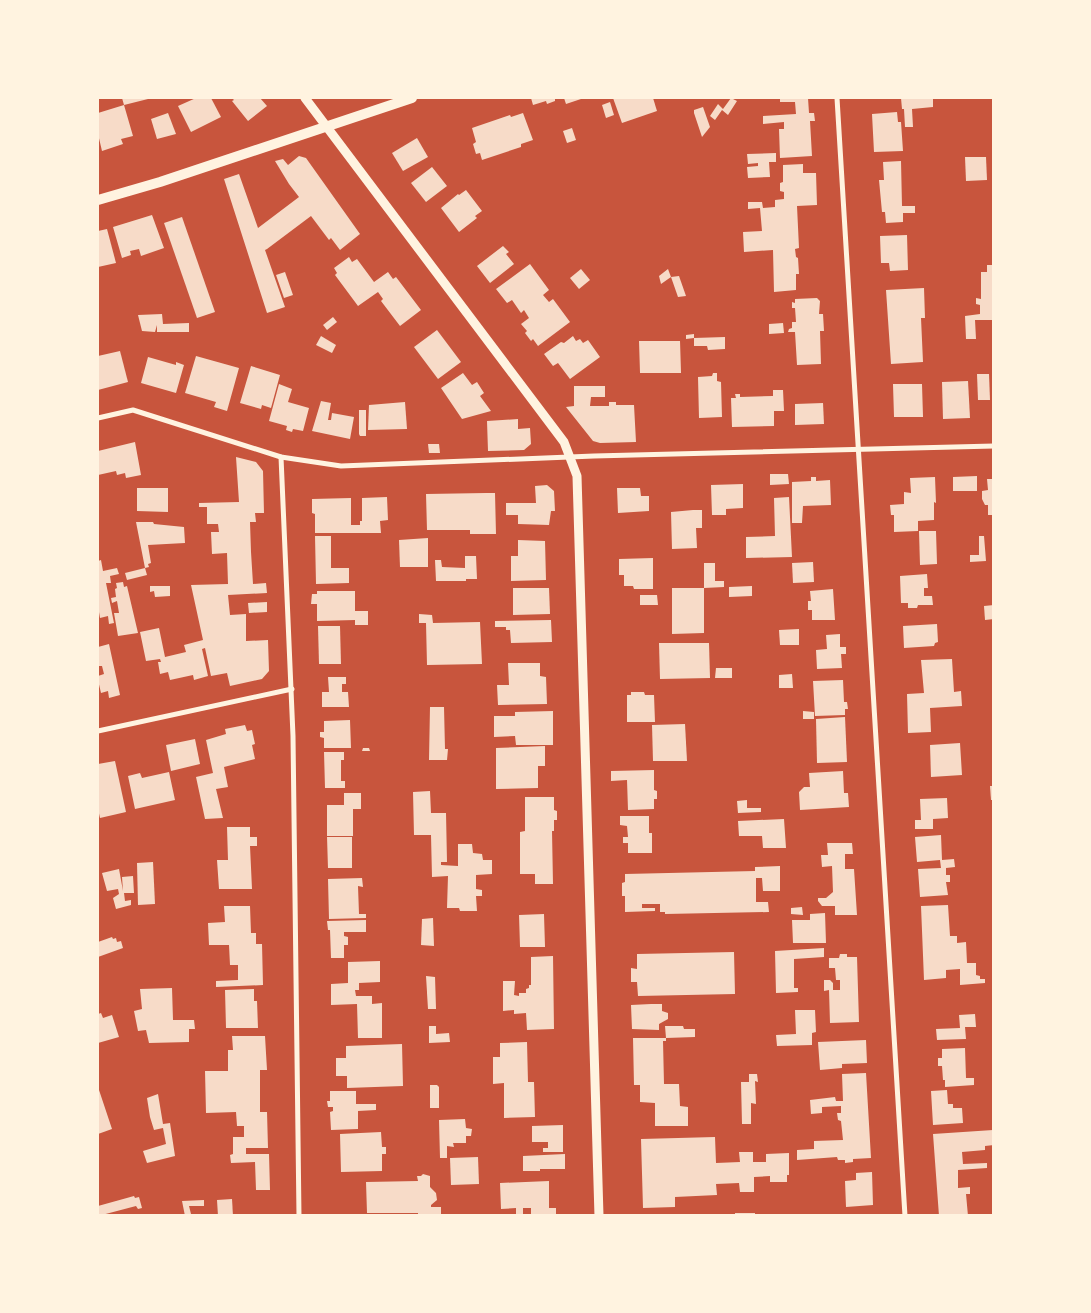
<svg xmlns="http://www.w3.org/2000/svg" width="1091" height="1313" font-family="Commissioner,sans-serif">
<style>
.building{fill:#f7dbc8}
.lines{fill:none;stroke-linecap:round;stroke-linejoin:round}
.minor{stroke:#fff3e0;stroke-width:5}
.tertiary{stroke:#fff3e0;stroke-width:9}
.secondary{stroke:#fff3e0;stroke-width:10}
</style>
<rect width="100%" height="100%" fill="#c8553d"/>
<g class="building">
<polygon points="122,98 152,98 124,105 133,136 121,139 123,144 102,151 98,134 98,113 124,105"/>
<polygon points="196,98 211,98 221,117 191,132 178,106"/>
<polygon points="232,98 260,98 267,106 248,121 232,101 234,100"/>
<polygon points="531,98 555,98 555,101 547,104 546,101 533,105"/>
<polygon points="564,98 584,98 566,104"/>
<polygon points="613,98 653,98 657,111 622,123"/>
<polygon points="731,98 737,101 728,115 722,110 715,120 710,116 718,104 723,109"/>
<polygon points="780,98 808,98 809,113 814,113 815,121 810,121 812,156 780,158 779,129 784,129 784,122 763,124 763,116 796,114 795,102 780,102"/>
<polygon points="901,98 933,98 933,107 912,109 913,127 905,127 904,109 902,109"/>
<polygon points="610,102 614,115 606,118 602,105"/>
<polygon points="703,107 710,127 702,137 694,113 694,110"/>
<polygon points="897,112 898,122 901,122 903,151 874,152 872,114"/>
<polygon points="168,113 176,134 157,139 151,119"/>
<polygon points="523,113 533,140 521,144 521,147 482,160 480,153 476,154 473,144 476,142 472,128 510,115 511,117"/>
<polygon points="572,128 576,140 567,143 563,131"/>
<polygon points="417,138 428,157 403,171 392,153"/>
<polygon points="776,153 776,162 769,162 770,177 748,178 747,167 758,166 758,163 748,164 747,154"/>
<polygon points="299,156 306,158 360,234 340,250 331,238 329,240 311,216 267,249 265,250 285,307 267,313 224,179 239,174 258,228 299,197 289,184 275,161 283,159 288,165"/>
<polygon points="965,157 986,157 987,180 966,181"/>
<polygon points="901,161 902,206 915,206 915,213 903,213 903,222 886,223 885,212 882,212 879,180 884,180 883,162"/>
<polygon points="803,164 803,173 816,173 817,205 797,206 799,248 795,249 796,257 798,258 799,274 796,274 796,290 774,292 773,250 744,252 743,232 762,231 760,208 748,209 748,202 762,202 763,208 775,207 775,200 784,199 784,192 780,191 780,183 783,182 783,165"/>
<polygon points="432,167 447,186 426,202 411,183"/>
<polygon points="466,190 482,211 475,216 477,218 459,232 441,208 458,194 459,195"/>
<polygon points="152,215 164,248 141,256 139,249 130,251 131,255 122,258 113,227"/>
<polygon points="182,217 215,312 197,318 164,223"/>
<polygon points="107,229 116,263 98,267 98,231"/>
<polygon points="907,235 908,270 890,271 889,263 881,263 880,236"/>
<polygon points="503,246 509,252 506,254 514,264 490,283 477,266"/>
<polygon points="349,257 352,262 357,259 374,282 388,272 393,279 396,277 421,310 400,326 381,301 383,299 378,292 358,306 335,275 337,273 334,268"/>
<polygon points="530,264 549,290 543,295 549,302 553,299 570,322 538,346 533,339 531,341 525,333 527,331 521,324 529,318 524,310 521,313 512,300 507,303 496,289"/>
<polygon points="987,265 994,265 994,320 975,320 976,339 966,339 965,316 980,314 980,305 976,304 976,298 981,299 981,272 987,272"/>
<polygon points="581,269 590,280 579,289 570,278"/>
<polygon points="668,269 671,277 661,284 659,276"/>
<polygon points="285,272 293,295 284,298 276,275"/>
<polygon points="679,276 686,296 678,297 671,277"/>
<polygon points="924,288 925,318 921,318 923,362 891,364 886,290"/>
<polygon points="817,298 820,301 819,314 823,314 824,331 820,331 821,364 797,365 795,332 788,332 789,329 792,328 792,322 796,322 795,308 792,308 792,302 795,303 795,299"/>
<polygon points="162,314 163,324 189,323 189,332 157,332 157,325 155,332 142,331 138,315"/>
<polygon points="333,317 337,322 327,330 323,325"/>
<polygon points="783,323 784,333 769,334 769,324"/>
<polygon points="437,330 461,362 438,379 414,347"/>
<polygon points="694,334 694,338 686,339 686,335"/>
<polygon points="321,336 336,345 332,353 316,345"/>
<polygon points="573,336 576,341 580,339 583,343 588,340 600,357 570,379 558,363 553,366 544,354 561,342 564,343"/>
<polygon points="725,337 725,349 708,350 707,346 694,346 694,338"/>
<polygon points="639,341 680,341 681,373 640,373"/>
<polygon points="120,351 128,382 98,390 98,356"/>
<polygon points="196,356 239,368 227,411 214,407 216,402 185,393"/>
<polygon points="148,357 176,365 176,362 184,365 176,393 141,383"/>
<polygon points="251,366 280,375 271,408 262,405 261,409 240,403"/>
<polygon points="463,373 472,385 477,382 484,393 480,396 491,411 462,419 441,388"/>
<polygon points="713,373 717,373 717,381 721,382 722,417 699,418 698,377 712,376"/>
<polygon points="977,374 989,374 990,400 978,400"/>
<polygon points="968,381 970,418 943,419 942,382"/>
<polygon points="279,384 292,389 288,402 309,408 303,431 293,429 292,432 286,430 287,426 269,421"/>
<polygon points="893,384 922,384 923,417 894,417"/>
<polygon points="574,386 605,386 605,397 591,397 590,406 609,406 609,402 616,402 616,405 634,405 636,442 600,443 593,441 566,407 574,406"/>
<polygon points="773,390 783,390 784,411 774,411 774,426 732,427 731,398 736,398 735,394 740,394 740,397 773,396"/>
<polygon points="321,401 331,403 328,420 331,420 332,413 354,417 350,439 312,431"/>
<polygon points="405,402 407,429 368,430 369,405"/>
<polygon points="823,403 824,424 795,425 795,404"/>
<polygon points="359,410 366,410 366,436 360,436 359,434"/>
<polygon points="518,419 518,429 530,428 531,444 524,450 488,451 487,421"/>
<polygon points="135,442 141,475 126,478 125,473 117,475 116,471 98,475 98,451"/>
<polygon points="428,444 439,444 440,453 429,453"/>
<polygon points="236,457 256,462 263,471 264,513 255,513 256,522 250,522 251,552 253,584 266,583 267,593 228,595 230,615 246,614 246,641 268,640 269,671 262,679 230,686 227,673 211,676 205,648 202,649 208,676 194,680 193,675 170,680 168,672 160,674 158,662 161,662 160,659 146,661 140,632 159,628 165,657 186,652 184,645 203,640 191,585 228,584 227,553 212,554 211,532 219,532 218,524 207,524 207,507 199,507 199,503 239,502"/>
<polygon points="770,474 788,474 789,484 770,485"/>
<polygon points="977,476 977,491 953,491 953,477"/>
<polygon points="811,477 816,477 816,481 830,480 831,505 803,506 802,523 792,523 792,482 811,481"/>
<polygon points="935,477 936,503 934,502 934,520 918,521 918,531 894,532 894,515 891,515 890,505 904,504 904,492 911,493 910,478"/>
<polygon points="987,479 994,479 994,515 988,515 988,505 985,505 982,499 982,491 988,490"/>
<polygon points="743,484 743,508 726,509 726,515 712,515 711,485"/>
<polygon points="547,485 554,491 555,511 551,511 549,525 518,524 518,515 506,515 506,503 536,503 535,486"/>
<polygon points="137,488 168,488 168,512 137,511"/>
<polygon points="617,488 640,488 641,496 649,496 649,511 618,513"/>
<polygon points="486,493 495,493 496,534 470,534 470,530 427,530 426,494"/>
<polygon points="387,497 388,520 380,521 381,533 315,533 315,514 312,513 312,499 351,498 351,525 360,525 360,521 362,521 362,498"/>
<polygon points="789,497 792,557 746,558 746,537 775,536 774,498"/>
<polygon points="693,510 702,510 702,528 696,528 697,548 672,549 671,512"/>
<polygon points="136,522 153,522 154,524 184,527 185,543 148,545 151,563 148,564 149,567 145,568"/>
<polygon points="919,531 936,531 937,564 920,565"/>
<polygon points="315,536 331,536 331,568 349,568 349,583 316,584"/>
<polygon points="979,536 984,536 986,561 970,562 970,555 979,555"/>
<polygon points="428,538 428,567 400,567 399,540"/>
<polygon points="518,540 545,541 546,580 511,581 511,556 518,556"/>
<polygon points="465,556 476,556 477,579 466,579 466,581 436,581 435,560 441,560 442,567 465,568"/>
<polygon points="653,558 653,589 634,589 633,586 624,586 624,575 619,575 619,559"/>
<polygon points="101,560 103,571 117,568 119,574 110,576 111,583 106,583 114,623 109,624 108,616 100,618 98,606 98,561"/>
<polygon points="813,562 814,582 793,583 792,563"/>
<polygon points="704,563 715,563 715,581 724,581 724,587 704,588"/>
<polygon points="145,568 147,575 127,580 125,573"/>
<polygon points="927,574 928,588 924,588 924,596 932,596 933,605 918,605 917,608 908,608 908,603 901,603 900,576"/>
<polygon points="123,582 124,587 127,586 138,633 118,636 114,613 119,613 117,601 112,603 111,598 116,597 115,589 117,588 116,583"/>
<polygon points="150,586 170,586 170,596 155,597 154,591 150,592"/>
<polygon points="752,586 752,596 729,597 729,587"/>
<polygon points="513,588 549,588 550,614 513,615"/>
<polygon points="672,588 704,588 704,633 672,634"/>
<polygon points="833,589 835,620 812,620 812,610 808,610 808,601 811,601 810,591"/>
<polygon points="317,591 355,591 355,611 368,611 368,625 355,625 355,620 317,621 317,604 311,604 312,594 317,594"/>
<polygon points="640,595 657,595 658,605 640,605"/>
<polygon points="267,602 267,612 249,613 248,603"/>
<polygon points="994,605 994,619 985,620 984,606"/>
<polygon points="419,614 432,615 433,623 480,622 482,664 427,665 426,623 419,623"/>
<polygon points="551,620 552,642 511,643 510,630 506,630 506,627 495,627 495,621"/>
<polygon points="937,624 938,642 935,643 934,646 904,648 903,626"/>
<polygon points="318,626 340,626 341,664 319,664"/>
<polygon points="799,629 799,645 780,645 779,630"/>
<polygon points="840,634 840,647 846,647 846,654 841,654 842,668 817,669 816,650 827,649 826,635"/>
<polygon points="659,643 709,643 710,678 660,679"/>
<polygon points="109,644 120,695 109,698 108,691 101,693 98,680 98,676 104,674 102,666 99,666 98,647"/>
<polygon points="952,659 954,692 961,691 962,706 930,708 931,732 908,733 907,694 924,693 921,660"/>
<polygon points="508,663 540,663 540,676 546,677 547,704 498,705 497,685 509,685"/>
<polygon points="716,668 732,668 732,678 715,678"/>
<polygon points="792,674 793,688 779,688 779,675"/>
<polygon points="328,677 346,677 346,684 342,684 342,692 348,692 349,707 322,707 322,692 329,692"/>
<polygon points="843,680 844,702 847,702 848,709 845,709 845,715 815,716 813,681"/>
<polygon points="631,692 644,692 645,695 654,695 655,722 627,722 627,695 631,695"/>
<polygon points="430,707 444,707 445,749 448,749 447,760 429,760"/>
<polygon points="553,711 553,745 516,745 515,736 494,737 494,716 515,716 515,712"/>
<polygon points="803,711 814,712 814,719 803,719"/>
<polygon points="845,717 847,762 817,763 816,719"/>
<polygon points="350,720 351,748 324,748 324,738 320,737 320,732 324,732 324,721"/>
<polygon points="685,724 687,761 653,761 652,725"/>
<polygon points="245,725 247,731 252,730 255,744 252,745 255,759 224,767 228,787 216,789 223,818 205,819 196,777 213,773 206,740 226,734 225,729"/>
<polygon points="195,739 200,764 171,771 166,745"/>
<polygon points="960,743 962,775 931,777 930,745"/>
<polygon points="545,746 545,766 538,766 538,788 496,789 496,748"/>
<polygon points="363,748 369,748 370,751 362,751"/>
<polygon points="324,752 344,752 344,760 341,760 341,781 345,781 345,788 325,788"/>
<polygon points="115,761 126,812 100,818 98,809 98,764"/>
<polygon points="654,770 654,790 657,791 657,799 654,799 654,809 628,810 627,780 611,781 611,771"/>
<polygon points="843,771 844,793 848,793 849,807 800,810 799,792 804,787 810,787 809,773"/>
<polygon points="169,772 175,800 135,809 128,776 140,773 142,778"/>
<polygon points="990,786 994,786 994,800 991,800"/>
<polygon points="430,791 431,813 446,813 447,862 441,862 441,865 458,866 458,844 472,844 473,853 482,854 483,860 492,860 492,874 476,875 476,889 482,890 482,896 476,896 477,911 460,911 459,908 447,908 448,876 432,877 431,835 414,835 413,792"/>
<polygon points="344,793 361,793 361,809 353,809 353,836 327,836 327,805 344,805"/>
<polygon points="525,797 554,797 554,810 557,811 557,820 554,820 554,831 552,831 553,884 535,884 535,874 520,874 520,832 525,831"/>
<polygon points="947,798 948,818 933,819 933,829 915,829 915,820 921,820 920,799"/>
<polygon points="747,800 747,808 761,808 761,812 738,813 737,801"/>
<polygon points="620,816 649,816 649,833 652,833 652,853 628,853 628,843 623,843 623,837 628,837 627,826 620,825"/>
<polygon points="784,819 786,848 763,848 762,836 739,836 738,821"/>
<polygon points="227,827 250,827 250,837 257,837 257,846 250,846 252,889 219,889 217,860 228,860"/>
<polygon points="941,835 942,860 954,859 955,867 946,868 946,875 950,875 950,882 946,882 948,895 920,897 918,869 941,868 940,860 917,862 915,837"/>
<polygon points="327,837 352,837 352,868 328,868"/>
<polygon points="827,843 852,843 853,854 845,854 845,869 854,869 857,915 835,915 835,906 822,906 818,901 818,898 826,898 833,892 832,866 822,867 821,855 828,855"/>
<polygon points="153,862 155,904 138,905 137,863"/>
<polygon points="780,866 780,891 763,891 762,878 756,878 756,902 768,902 769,912 665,914 665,912 660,912 660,904 642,904 642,908 655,908 655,911 625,912 625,896 622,896 622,883 625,882 625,874 755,871 755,867"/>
<polygon points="119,869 123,891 122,877 133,876 134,893 124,893 125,901 131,900 131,905 116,909 113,898 119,894 118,889 107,891 102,873"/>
<polygon points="362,878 363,887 358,886 359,914 366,914 366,918 329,919 328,879"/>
<polygon points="948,905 950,936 957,936 957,943 966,942 967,963 976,963 976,975 980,976 980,979 985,979 985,983 960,985 960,969 946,970 946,978 924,980 921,906"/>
<polygon points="224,906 250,906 251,933 256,933 256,944 262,944 263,985 216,987 216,981 238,980 238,965 230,965 229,945 209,945 208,923 225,922"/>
<polygon points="802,907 803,915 791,914 791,908"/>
<polygon points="825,913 826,943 793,943 792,920 810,920 810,914"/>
<polygon points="544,914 545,947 520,947 519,915"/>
<polygon points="433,918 434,946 421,945 422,919"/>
<polygon points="366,920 366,932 344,932 344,936 348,937 348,945 344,945 344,958 331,958 330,930 328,930 327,921"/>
<polygon points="112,937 113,939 116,938 117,942 121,941 123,948 98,957 98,942"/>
<polygon points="824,948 824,957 794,959 794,988 798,988 798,992 776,993 775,951"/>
<polygon points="734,952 735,994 638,996 637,982 631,982 631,968 637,969 637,954"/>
<polygon points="840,954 847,954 847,957 857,957 859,1022 830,1023 829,990 824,991 824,980 830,980 833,983 833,990 840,990 840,980 836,980 835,968 829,968 829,958 839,958"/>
<polygon points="553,956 554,1029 527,1030 526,1013 514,1014 514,1010 503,1011 503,981 515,981 514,995 519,996 519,993 526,993 526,989 529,988 529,985 531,985 531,957"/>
<polygon points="380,961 380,982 359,983 359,990 355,990 356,996 372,996 372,1004 382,1003 382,1038 358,1038 357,1004 331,1005 331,984 348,983 348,962"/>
<polygon points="426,976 435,977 436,1009 428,1009"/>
<polygon points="172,988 173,1020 194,1020 195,1029 189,1029 189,1042 149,1043 146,1030 138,1031 134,1011 142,1009 140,989"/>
<polygon points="254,989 254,1001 257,1001 258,1028 226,1028 225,990"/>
<polygon points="651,1004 662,1004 662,1011 668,1013 668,1019 659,1024 659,1030 632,1029 631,1005"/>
<polygon points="795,1010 815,1010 816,1032 812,1033 812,1045 777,1046 776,1035 796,1034"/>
<polygon points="101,1013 103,1018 112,1015 119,1037 98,1043 98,1014"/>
<polygon points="975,1014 976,1027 965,1027 966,1039 937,1040 936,1029 960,1028 959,1015"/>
<polygon points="429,1026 436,1026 436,1034 449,1033 450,1042 429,1043"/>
<polygon points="665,1026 683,1026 684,1029 695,1029 695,1037 666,1038"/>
<polygon points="232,1036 265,1036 267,1070 260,1070 260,1112 267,1112 268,1148 246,1148 246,1154 269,1154 270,1190 256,1190 255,1162 231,1163 230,1155 233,1154 233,1137 244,1137 244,1126 237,1126 236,1112 206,1113 205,1071 228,1071 228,1050 233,1050"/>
<polygon points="633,1038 666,1038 666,1041 663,1041 664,1084 679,1084 680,1106 688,1107 688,1126 655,1126 655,1103 640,1102 640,1085 634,1085"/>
<polygon points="866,1040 867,1063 842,1064 842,1068 820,1070 818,1042"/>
<polygon points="527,1042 528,1082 534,1082 535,1117 504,1118 504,1083 493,1084 493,1057 500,1057 500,1043"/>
<polygon points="402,1044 403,1086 347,1088 347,1076 336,1076 336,1058 346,1058 346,1046"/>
<polygon points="965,1048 966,1078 974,1078 974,1085 945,1087 945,1080 943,1080 942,1066 938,1066 938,1058 942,1058 942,1049"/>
<polygon points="866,1073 871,1158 853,1159 853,1162 845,1163 845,1160 838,1160 837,1157 797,1160 797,1150 814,1149 814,1141 843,1140 841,1121 838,1120 837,1113 841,1113 841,1106 822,1107 822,1113 811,1114 810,1100 835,1097 836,1101 843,1101 842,1074"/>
<polygon points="749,1074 757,1074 758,1082 755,1081 756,1104 751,1103 751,1124 742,1124 741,1082 749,1082"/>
<polygon points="430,1085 437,1085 439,1087 439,1108 430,1108"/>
<polygon points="98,1090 99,1090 112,1129 98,1134"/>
<polygon points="947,1090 948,1104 953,1104 953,1108 962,1108 963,1123 933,1125 931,1091"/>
<polygon points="330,1091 356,1091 356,1104 376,1104 376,1110 358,1111 358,1129 331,1130 330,1112 333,1111 333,1107 328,1107 327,1101 330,1101"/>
<polygon points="158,1094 163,1124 170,1123 175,1156 147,1163 143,1151 166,1144 163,1128 154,1130 150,1117 147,1098"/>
<polygon points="465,1119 466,1128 472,1129 471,1136 466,1136 466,1143 453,1143 454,1147 447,1146 447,1158 440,1158 439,1120"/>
<polygon points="563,1125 563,1152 543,1152 543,1148 548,1148 548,1142 532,1142 532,1126"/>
<polygon points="993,1130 994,1145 985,1146 985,1150 962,1152 963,1164 987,1163 987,1168 958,1170 958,1188 970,1187 970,1194 966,1194 968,1216 939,1216 933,1134"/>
<polygon points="381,1132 382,1147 386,1147 386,1154 382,1154 382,1171 341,1172 340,1134"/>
<polygon points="715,1137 716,1163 740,1162 739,1152 753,1152 753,1162 766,1162 766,1154 789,1153 789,1175 787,1175 787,1182 770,1182 770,1176 754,1177 754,1192 740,1192 739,1183 716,1184 717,1195 675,1197 675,1207 643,1208 641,1139"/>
<polygon points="565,1154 565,1169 540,1169 540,1171 523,1171 523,1156"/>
<polygon points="478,1157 479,1184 451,1185 450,1158"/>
<polygon points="872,1172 873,1205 846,1207 845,1181 856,1180 856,1173"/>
<polygon points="423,1174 430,1176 430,1187 436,1193 437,1200 431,1205 431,1207 441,1207 441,1216 418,1216 418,1213 367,1213 366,1182 418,1181 417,1176 421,1176"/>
<polygon points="549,1181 549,1208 556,1208 556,1216 531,1216 531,1208 523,1208 523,1214 516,1215 516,1208 501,1209 500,1183"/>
<polygon points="134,1196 135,1198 139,1197 142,1208 138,1209 136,1206 98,1216 98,1206"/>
<polygon points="232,1199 233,1216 218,1216 217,1200"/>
<polygon points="204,1200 204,1206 189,1206 191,1214 185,1216 182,1201"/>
<rect x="735" y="1213" width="20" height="3"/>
</g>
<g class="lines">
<g class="minor">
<polyline points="837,98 905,1216"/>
<polyline points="98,418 133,410 281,457 341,466 594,456 994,446"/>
<polyline points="281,457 293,736 299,1216"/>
<polyline points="98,731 292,689"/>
</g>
<polyline class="tertiary" points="305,98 564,442 577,476 599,1216"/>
<polyline class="secondary" points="98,200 160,182 412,98"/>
</g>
<rect width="1091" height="1313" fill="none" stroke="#fff3e0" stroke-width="198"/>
</svg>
